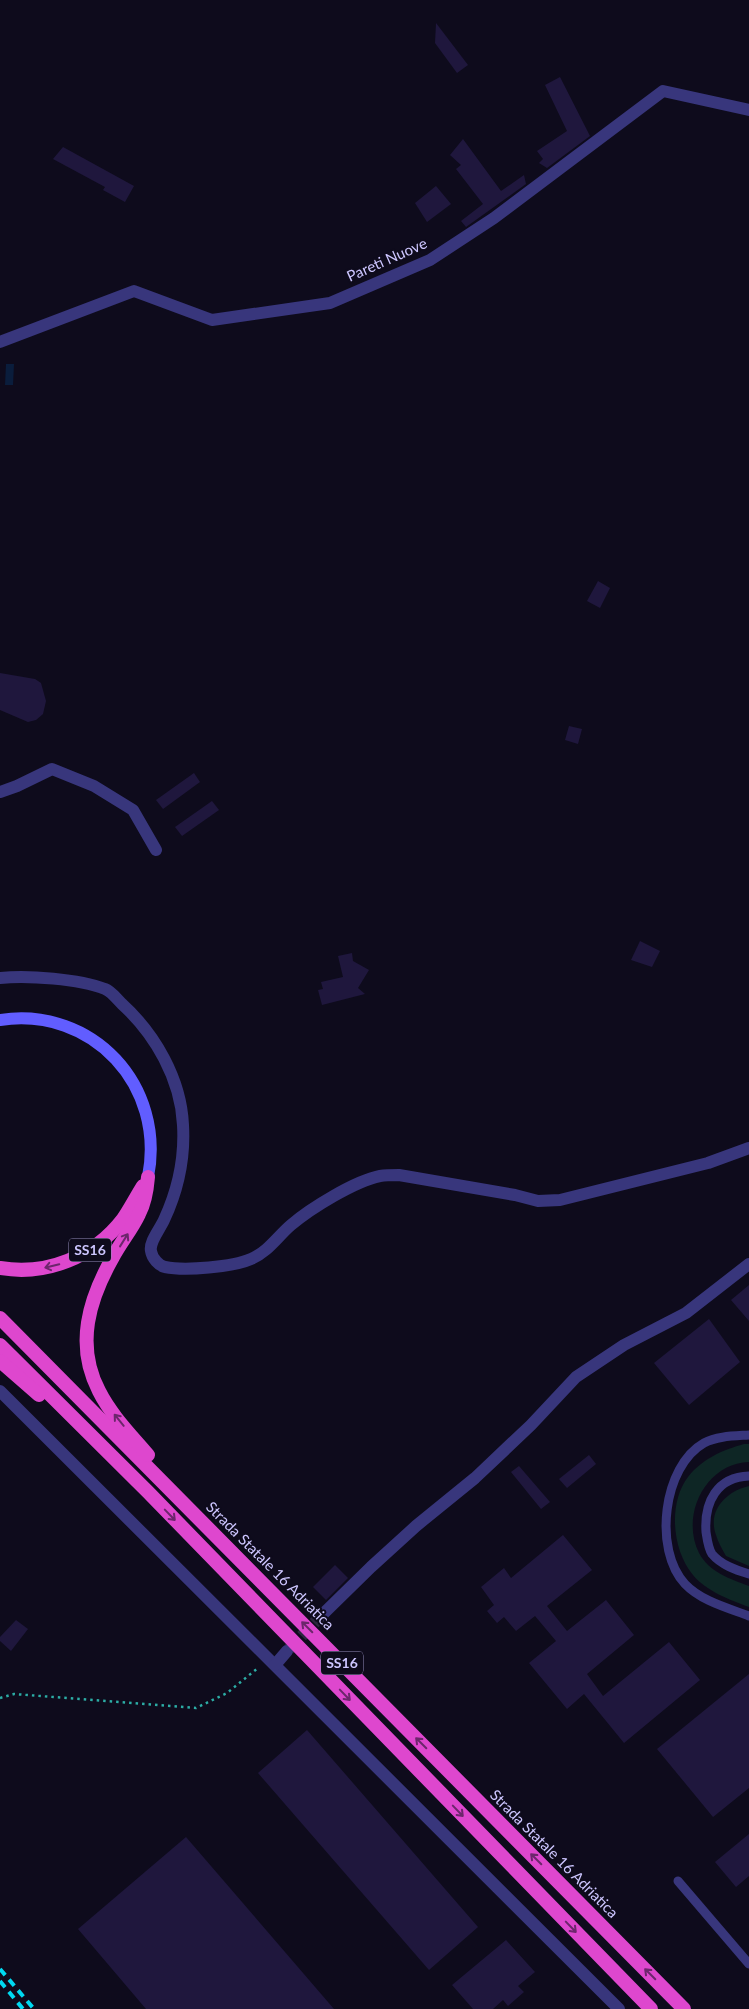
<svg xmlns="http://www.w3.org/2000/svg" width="749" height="2009" font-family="Lato,sans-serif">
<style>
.green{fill:#0e2625}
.water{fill:#0a1d3c}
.building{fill:#1f173d}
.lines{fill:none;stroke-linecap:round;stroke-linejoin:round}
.minor-tunnel{stroke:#2b273e;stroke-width:12;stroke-dasharray:12 6;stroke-linecap:butt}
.path{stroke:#2cada5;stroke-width:2.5;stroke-dasharray:2.5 4;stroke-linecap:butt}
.service{stroke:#38367c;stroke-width:9}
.minor{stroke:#38367c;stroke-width:12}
.secondary{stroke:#615dff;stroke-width:12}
.trunk{stroke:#de47ce;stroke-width:14}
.rail{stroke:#00d9f1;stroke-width:4;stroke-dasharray:8 6;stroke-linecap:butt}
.oneway{stroke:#6c266c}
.labels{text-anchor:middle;stroke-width:4;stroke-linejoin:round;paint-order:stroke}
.shield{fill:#0e0b1c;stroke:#948ebb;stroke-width:1}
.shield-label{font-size:14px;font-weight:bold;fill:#cdc6ff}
.street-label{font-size:15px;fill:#cdc6ff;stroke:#0e0b1c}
</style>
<rect width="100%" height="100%" fill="#0e0b1c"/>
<g class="green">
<path d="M 744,1444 L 749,1444 L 749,1462 C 706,1463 680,1515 699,1553 C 709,1572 730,1579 749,1586 L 749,1607 C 730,1600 706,1591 693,1575 C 672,1550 668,1503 688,1477 C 703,1458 723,1450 744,1444 Z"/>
<path d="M 749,1486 L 749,1566 L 726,1556 C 722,1549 718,1542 716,1535 C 707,1510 727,1491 749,1486 Z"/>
</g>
<polygon class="water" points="6,364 14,364 13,385 5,385"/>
<g class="building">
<polygon points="436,23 468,65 457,73 435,43"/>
<polygon points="560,77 590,136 547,168 539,163 543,159 537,151 567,131 545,85"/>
<polygon points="463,139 501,191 524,175 526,184 466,227 461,221 483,204 456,169 461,165 450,155"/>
<polygon points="63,147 134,186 125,202 103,190 105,187 53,159"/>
<polygon points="436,186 451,204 427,222 415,203"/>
<polygon points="598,581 610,588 600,608 587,601"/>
<polygon points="0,673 35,679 41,683 46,701 43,714 36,720 28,722 0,710"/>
<polygon points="569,726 582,729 578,744 565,740"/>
<polygon points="194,773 200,782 163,809 156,800"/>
<polygon points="212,801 219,810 182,836 175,827"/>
<polygon points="640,941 660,951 652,967 631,960"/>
<polygon points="352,953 353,961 369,970 358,988 365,994 322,1005 318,990 323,989 321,982 343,977 338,956"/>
<polygon points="749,1285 749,1321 731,1300"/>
<polygon points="709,1319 740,1362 689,1405 654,1363"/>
<polygon points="589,1455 596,1464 567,1488 559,1479"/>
<polygon points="519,1466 550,1502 541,1509 511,1472"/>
<polygon points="563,1535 592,1570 547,1606 567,1631 606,1600 634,1635 587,1674 603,1696 669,1642 700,1680 624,1743 584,1694 567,1709 529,1663 556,1641 535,1616 516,1631 504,1617 497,1623 487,1611 494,1605 481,1587 504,1568 511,1578"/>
<polygon points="335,1565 348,1578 326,1600 313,1587"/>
<polygon points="16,1620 28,1629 11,1651 0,1641 0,1637"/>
<polygon points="749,1674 749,1788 713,1817 657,1749"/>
<polygon points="307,1730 478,1927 429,1970 258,1773"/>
<polygon points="749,1834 749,1876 736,1887 715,1862"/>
<polygon points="186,1837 334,2009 146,2009 78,1929"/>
<polygon points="506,1940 535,1972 518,1986 524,1992 508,2006 503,2000 493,2009 473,2009 452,1985"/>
</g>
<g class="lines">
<polyline class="minor-tunnel" points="289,1649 322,1615"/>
<polyline class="path" points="0,1698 14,1694 196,1708 227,1693 258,1668"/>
<g class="service">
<path d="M 749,1435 C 734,1436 717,1436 704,1443 C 663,1466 653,1550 685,1584 C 701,1601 728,1608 749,1616"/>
<path d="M 749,1476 C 717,1477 704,1502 706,1532 C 707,1538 708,1548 712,1554 C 721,1565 736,1570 749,1574"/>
<polyline points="678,1881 749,1964"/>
</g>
<g class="minor">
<polyline points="0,342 134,291 212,320 330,303 430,260 494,218 663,91 749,110"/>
<polyline points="0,792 17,786 52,769 94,786 133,810 156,850"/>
<path d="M 0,978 C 28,975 79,979 105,989 C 111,991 117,999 122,1004 C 155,1034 181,1079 183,1125 C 185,1159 178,1190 164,1220 C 160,1229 149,1242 151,1251 C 152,1258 159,1266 165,1267 C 185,1271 233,1267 251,1259 C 268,1252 278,1236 291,1225 C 311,1208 355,1181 380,1176 C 386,1175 393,1175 399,1175 L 515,1195 L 538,1201 L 560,1200 L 708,1163 L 749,1148"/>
<polyline points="0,1391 619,2009"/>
<polyline points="322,1615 371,1567 416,1526 475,1478 531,1425 576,1377 624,1345 686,1313 749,1264"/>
<polyline points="275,1665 287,1651"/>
</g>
<path class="secondary" d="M 0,1020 C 93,1006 166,1086 148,1177"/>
<g class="trunk">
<path d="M 0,1268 C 46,1276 94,1257 123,1219 C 130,1209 136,1197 143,1186"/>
<polyline points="0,1318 684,2009"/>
<polyline points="0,1345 148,1492 651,2009"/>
<polyline points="0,1361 39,1395"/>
<path d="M 148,1455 C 131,1435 111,1415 99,1391 C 75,1345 89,1299 113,1257 C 121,1242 132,1229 139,1214 C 145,1203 147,1189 148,1177"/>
</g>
<g class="rail">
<polyline points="0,1969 34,2009"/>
<polyline points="0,1981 23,2009"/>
</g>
</g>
<defs><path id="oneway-shaft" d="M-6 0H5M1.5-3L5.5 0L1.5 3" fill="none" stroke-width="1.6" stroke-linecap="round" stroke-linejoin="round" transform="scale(1.25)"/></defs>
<g class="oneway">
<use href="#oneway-shaft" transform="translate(124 1240) rotate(-58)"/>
<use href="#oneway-shaft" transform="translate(52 1266) rotate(166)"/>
<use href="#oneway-shaft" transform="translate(119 1420) rotate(-129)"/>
<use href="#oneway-shaft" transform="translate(170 1515) rotate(46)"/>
<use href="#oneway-shaft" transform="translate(307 1627) rotate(-135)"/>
<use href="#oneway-shaft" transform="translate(345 1695) rotate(46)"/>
<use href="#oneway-shaft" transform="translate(421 1743) rotate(-135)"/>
<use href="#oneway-shaft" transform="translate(458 1811) rotate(46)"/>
<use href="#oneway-shaft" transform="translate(536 1859) rotate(-135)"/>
<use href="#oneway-shaft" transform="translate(571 1927) rotate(46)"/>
<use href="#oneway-shaft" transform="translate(650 1974) rotate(-135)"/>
</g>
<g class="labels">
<g class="shield">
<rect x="69" y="1238.5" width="42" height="23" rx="4"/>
<rect x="321" y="1651.5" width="42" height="23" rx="4"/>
</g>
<g class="shield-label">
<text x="90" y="1255">SS16</text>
<text x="342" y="1668">SS16</text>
</g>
<g class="street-label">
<text transform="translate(387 260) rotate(-24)" y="5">Pareti Nuove</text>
<text transform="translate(270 1566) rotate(45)" y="5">Strada Statale 16 Adriatica</text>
<text transform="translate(554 1854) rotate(45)" y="5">Strada Statale 16 Adriatica</text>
</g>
</g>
</svg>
